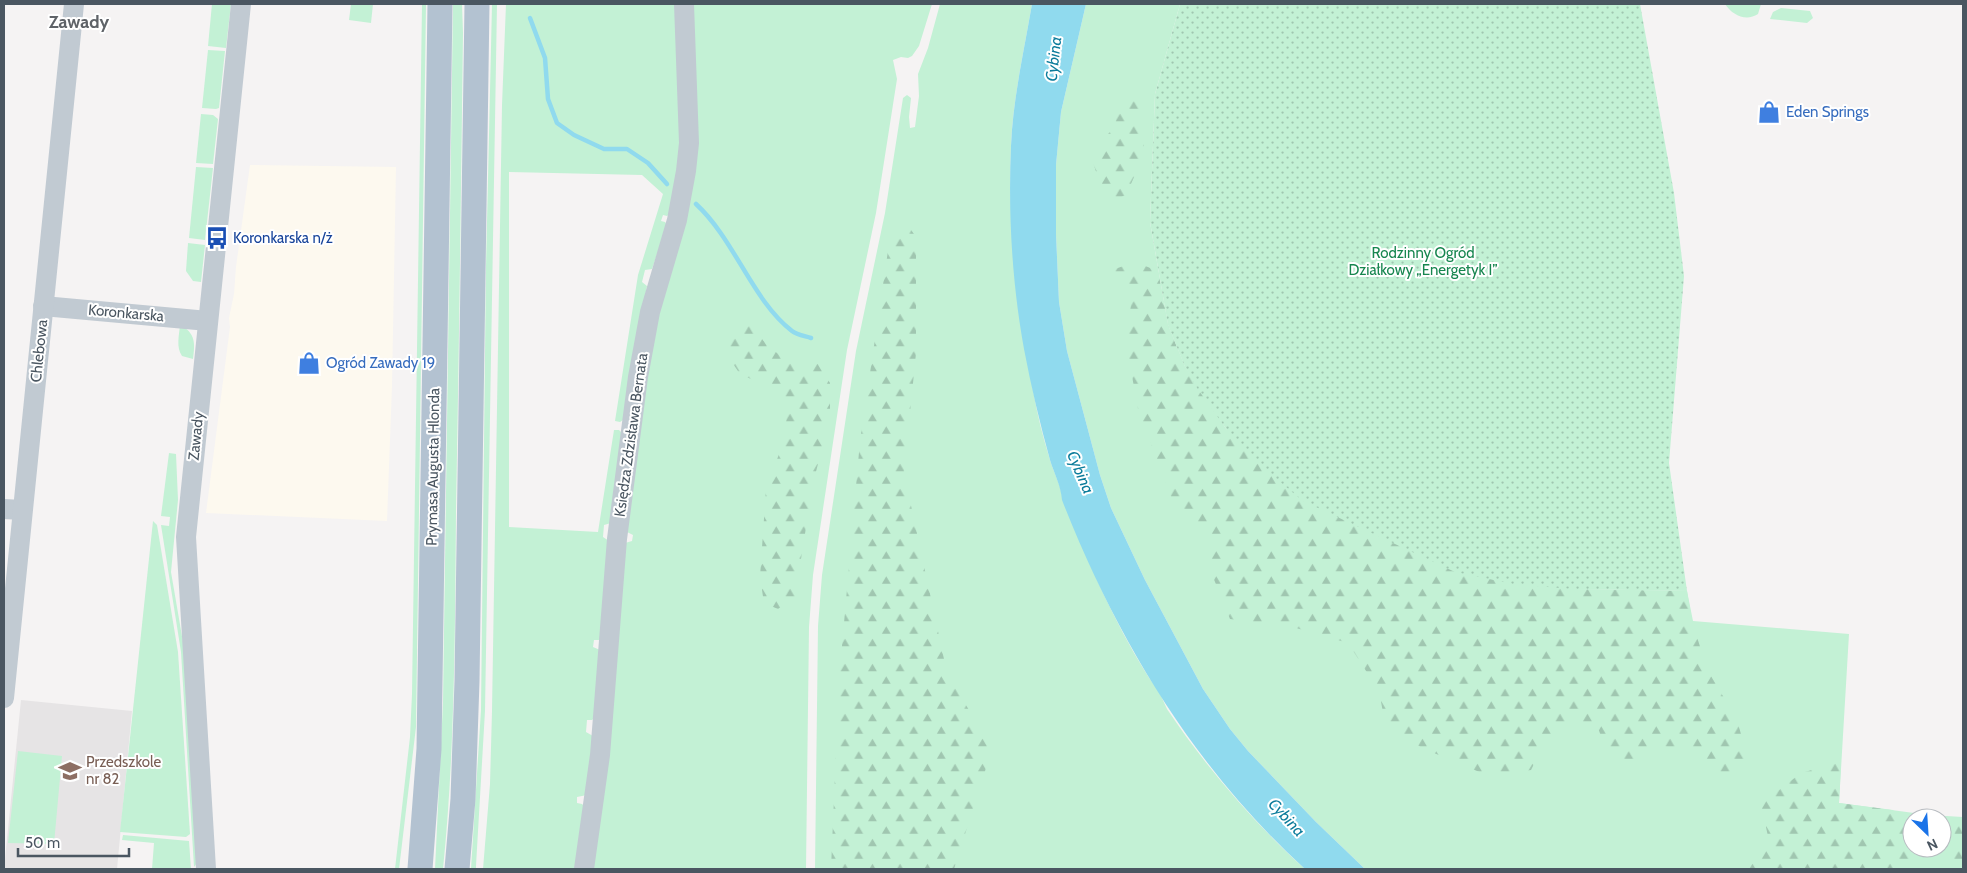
<svg xmlns="http://www.w3.org/2000/svg" width="1967" height="873" font-family="Cabin,sans-serif">
<style>
.commercial{fill:#fdf9ef}
.education{fill:#e6e4e5}
.green{fill:#c3f1d5;fill-rule:evenodd}
.forest{fill:url(#forest-firs)}
.garden{fill:url(#garden-dots)}
.water{fill:#90daee}
.lines{fill:none;stroke-linecap:round;stroke-linejoin:round}
.stream{stroke:#90daee;stroke-width:4.5}
.minor{stroke:#c1cad2;stroke-width:20}
.major{stroke:#b3c2d1;stroke-width:25}
.labels{text-anchor:middle;stroke-width:4;stroke-linejoin:round;paint-order:stroke}
.shop-label{font-size:15px;fill:#366cbe;stroke:#fff;text-anchor:start}
.transit-label{font-size:15px;fill:#164399;stroke:#fff;text-anchor:start}
.park-label{font-size:15px;fill:#17864f;stroke:#fff}
.street-label{font-size:15px;fill:#4a5661;stroke:#fff}
.education-label{font-size:15px;fill:#785e54;stroke:#fff;text-anchor:start}
.water-label{font-size:16px;font-style:italic;fill:#0c7c9b;stroke:#fff}
.quarter-label{font-size:18px;font-weight:bold;fill:#5f6368;stroke:#fff}
</style>
<defs>
<pattern id="forest-firs" width="22" height="20" patternUnits="userSpaceOnUse" patternTransform="scale(1.25)"><rect width="22" height="20" fill="#c3f1d5"/><path d="M5 1l3.5 6h-7zM16 11l3.5 6h-7z" fill="#a0c6b0"/></pattern>
<pattern id="garden-dots" width="8" height="8" patternUnits="userSpaceOnUse" patternTransform="scale(1.25)"><rect width="8" height="8" fill="#c3f1d5"/><path d="M2 2h.1M6 6h.1" fill="none" stroke="#a0c6b0" stroke-width="1.8" stroke-linecap="round"/></pattern>
</defs>
<rect width="100%" height="100%" fill="#f5f3f3"/>
<polygon class="commercial" points="250,165 396,167 392,386 387,521 206,513 230,327 229,318 234,294 236,267"/>
<polygon class="education" points="21,700 132,711 117,869 4,869"/>
<g class="green">
<polygon points="212,4 231,4 226,48 208,46"/>
<polygon points="351,4 373,4 371,23 349,20"/>
<polygon points="422,4 426,4 416,727 399,869 395,869 410,737 412,694"/>
<path d="M 453,4 L 462,4 L 463,33 C 461,192 459,352 456,512 C 455,631 455,751 443,869 L 435,869 L 443,703 Z"/>
<polygon points="492,4 497,4 485,711 476,866 476,869 471,869 481,710 486,266"/>
<polygon points="506,4 676,4 680,153 671,213 667,216 663,215 661,221 665,222 667,225 652,269 645,270 642,282 647,286 623,420 620,422 615,421 638,275 663,194 642,175 509,172 509,527 598,532 614,430 619,430 622,433 611,523 604,525 603,537 609,541 601,638 599,640 594,640 593,647 600,650 595,717 592,720 587,720 586,732 593,736 587,795 577,797 577,803 582,804 585,807 575,869 483,869 490,784 492,711 502,105"/>
<polygon points="692,4 932,4 919,46 912,56 908,58 901,57 893,60 897,79 876,213 847,350 813,575 809,627 806,869 592,869 625,543 632,541 633,535 625,531 651,345 675,253"/>
<path d="M 940,4 L 1032,4 C 1024,51 1013,98 1011,146 C 1008,229 1017,309 1033,390 C 1037,414 1043,437 1050,460 C 1054,473 1061,486 1063,500 C 1087,559 1112,618 1146,673 C 1150,680 1155,685 1159,692 C 1162,697 1164,703 1167,709 C 1205,766 1254,823 1305,869 L 815,869 L 818,626 L 822,575 L 856,351 L 885,213 L 903,98 L 907,95 L 911,98 L 909,117 L 910,128 L 915,127 L 919,96 L 918,74 L 928,48 Z"/>
<path d="M 1086,4 L 1180,4 L 1155,94 L 1150,222 L 1168,325 L 1185,367 L 1226,429 L 1572,589 L 1687,591 L 1693,621 L 1849,634 L 1839,803 L 1929,815 L 1963,817 L 1963,869 L 1365,869 L 1316,822 L 1248,751 L 1230,729 L 1203,689 L 1145,580 L 1111,508 L 1100,475 L 1067,351 L 1059,302 L 1056,234 L 1056,165 L 1061,112 ZM 1912,818 L 1942,818 L 1942,848 L 1912,848 Z"/>
<path d="M 1725,4 L 1761,4 L 1758,14 C 1746,22 1732,15 1725,4 Z"/>
<polygon points="1781,8 1810,11 1813,18 1807,23 1770,19 1773,12"/>
<polygon points="208,50 225,51 219,108 216,109 202,108"/>
<polygon points="201,114 213,115 218,119 213,164 196,163"/>
<polygon points="196,167 213,168 205,240 189,238"/>
<polygon points="188,243 205,245 201,282 193,281 186,271"/>
<path d="M 180,325 C 196,333 195,344 193,359 L 182,356 C 176,347 179,336 180,325 Z"/>
<polygon points="169,453 176,454 178,500 171,572 184,648 197,863 194,867 181,652 161,525 169,526 170,517 161,516"/>
<polygon points="153,521 157,525 178,652 190,834 186,837 120,832"/>
<polygon points="18,751 62,756 54,844 8,843"/>
<polygon points="123,835 189,841 191,869 152,869 154,843 122,840"/>
</g>
<g class="forest">
<polygon points="1130,98 1142,107 1138,129 1144,144 1139,166 1126,195 1114,200 1099,180 1091,157 1105,137 1115,127 1117,110"/>
<polygon points="907,224 916,237 916,353 904,473 947,673 992,749 954,869 831,869 839,680 860,441 889,244 897,225"/>
<polygon points="1135,262 1158,271 1168,325 1185,367 1226,429 1257,463 1572,589 1687,591 1692,621 1707,669 1737,720 1748,759 1731,781 1706,774 1693,749 1657,746 1630,766 1608,755 1598,728 1573,725 1542,748 1531,770 1489,776 1422,748 1385,723 1379,691 1348,643 1296,628 1230,619 1213,577 1210,536 1176,510 1138,409 1126,343 1131,304 1112,270"/>
<polygon points="748,322 767,345 787,361 818,364 830,383 830,418 813,483 795,597 778,609 764,603 760,577 766,489 785,438 787,409 775,390 740,374 723,349 733,324"/>
<polygon points="1841,762 1839,803 1893,810 1909,830 1914,869 1748,869 1769,841 1761,804 1801,773"/>
<polygon points="1959,817 1963,817 1963,869 1957,869 1950,850"/>
</g>
<polygon class="garden" points="1180,4 1640,4 1674,193 1684,276 1669,463 1687,591 1572,589 1513,584 1455,572 1303,501 1257,463 1232,437 1197,388 1185,367 1168,325 1150,222 1155,94"/>
<path class="water" d="M 1032,4 L 1086,4 L 1061,112 L 1056,165 L 1056,234 L 1059,302 L 1067,351 L 1100,475 L 1111,508 L 1145,580 L 1203,689 L 1230,729 L 1248,751 L 1316,822 L 1365,869 L 1305,869 C 1194,768 1116,638 1062,500 C 1061,486 1054,473 1050,460 C 1040,424 1031,386 1024,349 C 1012,283 1008,213 1011,146 C 1013,98 1024,51 1032,4 Z"/>
<g class="lines">
<g class="stream">
<polyline points="530,18 545,58 548,99 557,123 574,135 604,149 627,149 648,163 667,184"/>
<path d="M 696,204 C 735,240 752,300 792,331 C 797,335 805,336 811,338"/>
</g>
<g class="minor">
<polyline points="43,306 208,321"/>
<polyline points="4,509 22,510"/>
<polyline points="4,698 74,4"/>
<polyline points="206,869 186,537 241,4"/>
<polyline points="584,869 600,755 617,539 638,377 650,312 677,220 686,171 689,143 684,4"/>
</g>
<g class="major">
<polyline points="420,869 429,749 440,4"/>
<polyline points="457,869 463,799 467,681 477,4"/>
</g>
</g>
<defs>
<symbol id="shop-bare" viewBox="-9 -9 18 18"><path d="M-5-2.5h2.3a2.7 3.5 0 0 1 5.4 0H5L5.5 6h-11ZM-1.5-2.5h3a1.5 2.3 0 0 0-3 0Z" fill="#3f7fe0" stroke="#fff" stroke-width="2.5" paint-order="stroke"/></symbol>
<symbol id="bus-bare" viewBox="-9 -9 18 18"><path d="M-5-6H5V4H4V6H2V4H-2V6H-4V4H-5ZM-3.5-4V0h7V-4ZM-3.5 1.2v1.5H-2V1.2ZM2 1.2v1.5H3.5V1.2Z" fill="#1a4fb4" stroke="#fff" stroke-width="2.5" paint-order="stroke"/></symbol>
<symbol id="school-bare" viewBox="-9 -9 18 18"><path d="M0-5L7-2L0 1L-7-2ZM-4 1L0 2.5L4 1V4Q0 6-4 4Z" fill="#8d6e63" stroke="#fff" stroke-width="2.5" paint-order="stroke"/></symbol>
</defs>
<g fill-rule="evenodd">
<use href="#shop-bare" x="1753" y="96" width="32" height="32"/>
<use href="#bus-bare" x="201" y="222" width="32" height="32"/>
<use href="#shop-bare" x="293" y="347" width="32" height="32"/>
<use href="#school-bare" x="54" y="755" width="32" height="32"/>
</g>
<g class="labels">
<g class="shop-label">
<text x="1786" y="117">Eden Springs</text>
<text x="326" y="368">Ogród Zawady 19</text>
</g>
<g class="transit-label">
<text x="233" y="243">Koronkarska n/ż</text>
</g>
<g class="park-label">
<text x="1423" y="258">Rodzinny Ogród<tspan x="1423" dy="17">Działkowy „Energetyk I”</tspan></text>
</g>
<g class="street-label">
<text transform="translate(126 313) rotate(5)" y="5">Koronkarska</text>
<text transform="translate(39 351) rotate(-84)" y="5">Chlebowa</text>
<text transform="translate(631 435) rotate(-82)" y="5">Księdza Zdzisława Bernata</text>
<text transform="translate(196 436) rotate(-84)" y="5">Zawady</text>
<text transform="translate(433 467) rotate(-89)" y="5">Prymasa Augusta Hlonda</text>
</g>
<g class="education-label">
<text x="86" y="767">Przedszkole<tspan x="86" dy="17">nr 82</tspan></text>
</g>
<g class="water-label">
<text transform="translate(1053 59) rotate(-84)" y="6">Cybina</text>
<text transform="translate(1081 472) rotate(67)" y="6">Cybina</text>
<text transform="translate(1287 817) rotate(47)" y="6">Cybina</text>
</g>
<g class="quarter-label">
<text x="79" y="28">Zawady</text>
</g>
</g>
<rect width="1967" height="873" fill="none" stroke="#4a5661" stroke-width="10"/>
<g transform="translate(1927 833) rotate(155)"><circle r="24" fill="#ffffff" stroke="#b7bbc0"/>
<path d="M0-4L9 19L0 12L-9 19Z" fill="#1a73e8"/>
<text y="-8" font-size="14" font-weight="bold" text-anchor="middle" fill="#4a5661">N</text>
</g>
<path d="M18 848v8h111v-8" fill="none" stroke="#4a5661" stroke-width="2.5"/>
<text x="25" y="848" font-size="15" fill="#4a5661" stroke="#ffffff" stroke-width="4" paint-order="stroke">50 m</text>
</svg>
